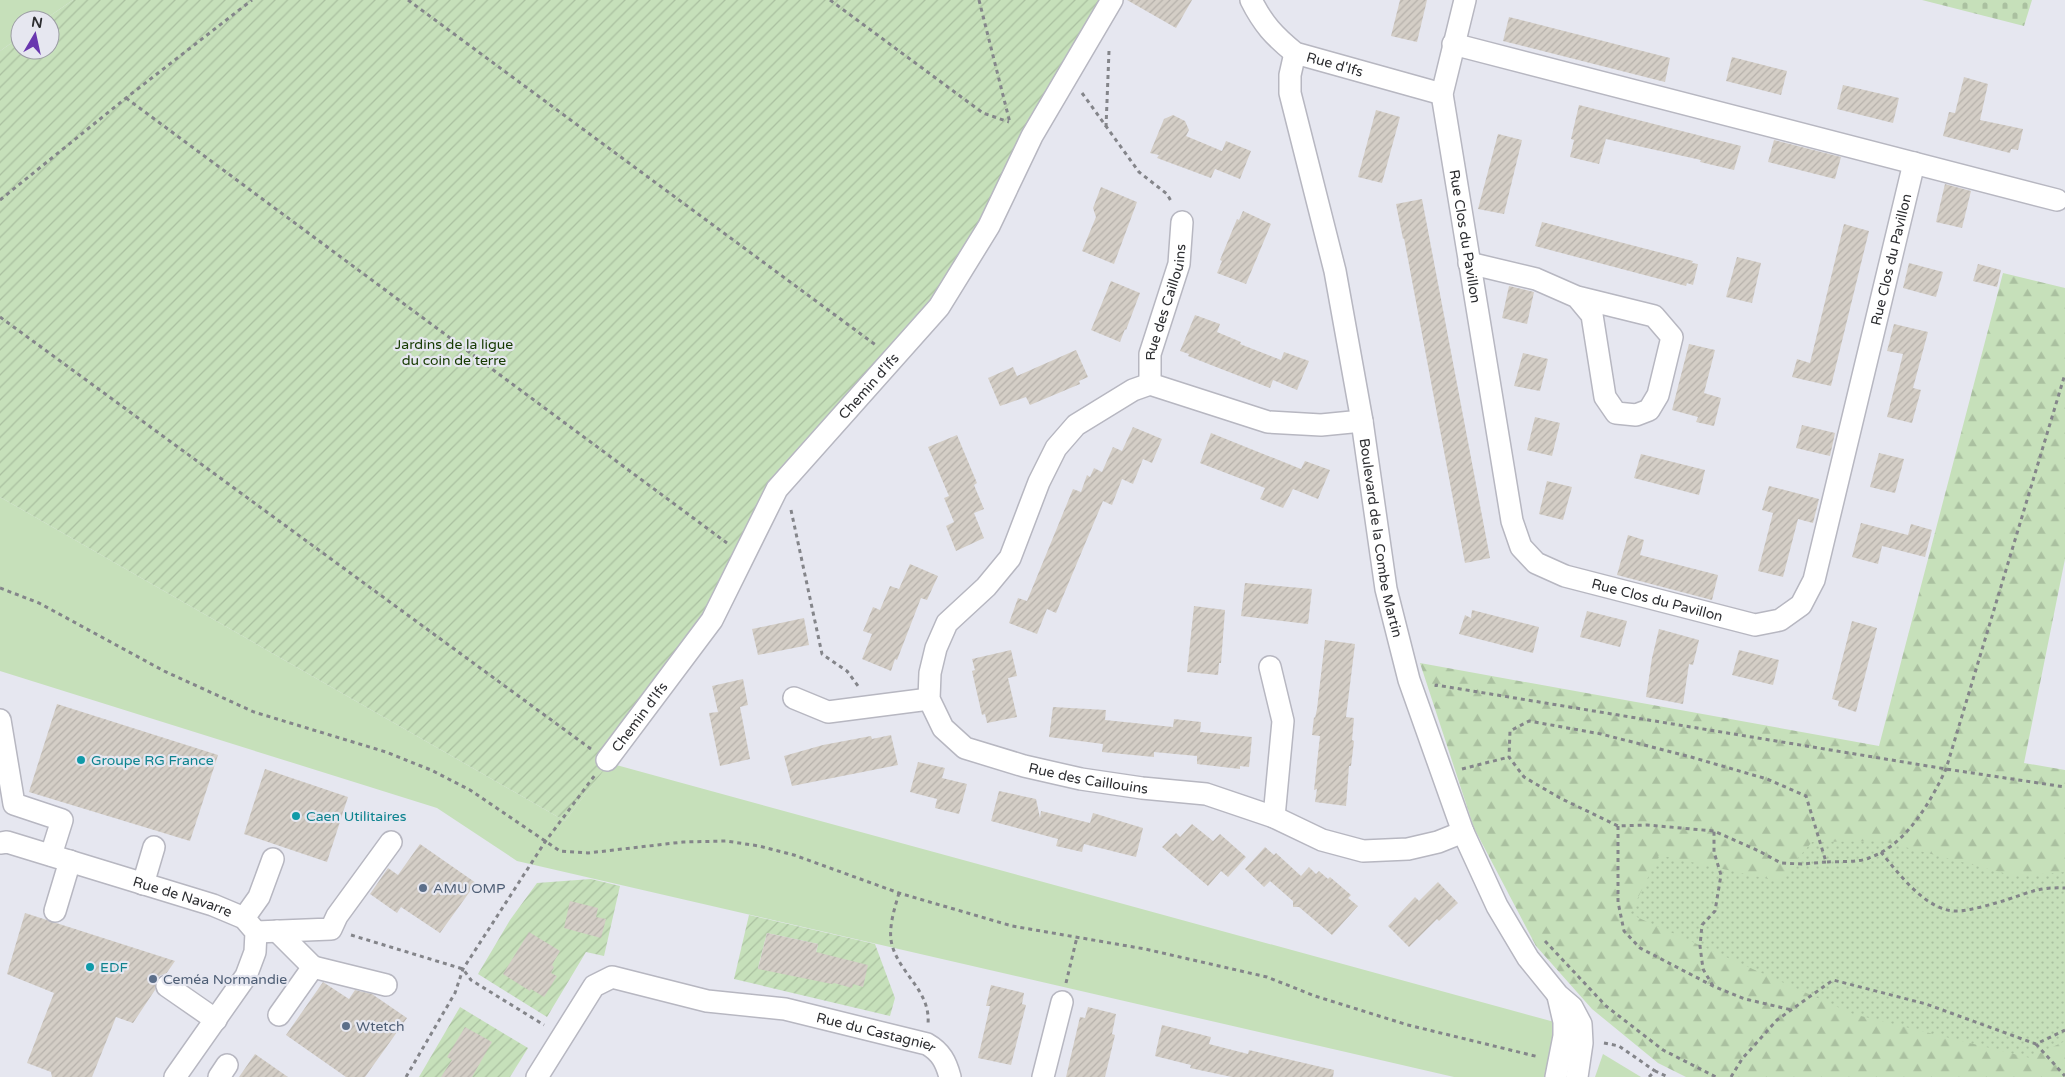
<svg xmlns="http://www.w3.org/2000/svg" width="2065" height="1077" font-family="'Varela Round',sans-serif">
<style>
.grass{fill:#c6e0ba}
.forest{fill:url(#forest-firs)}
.cemetery{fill:url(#cemetery-stones)}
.park{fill:url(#park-dots)}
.garden{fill:url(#garden-furrows);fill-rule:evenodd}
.building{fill:url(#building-hatch)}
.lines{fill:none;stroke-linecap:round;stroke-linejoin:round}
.minor-casing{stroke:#b7b7c1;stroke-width:24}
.path{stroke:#84858a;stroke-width:3;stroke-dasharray:4 4;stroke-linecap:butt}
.minor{stroke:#fff;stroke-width:21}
.culture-dot{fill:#0f9aa8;stroke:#e6e7f0;stroke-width:2}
.service-dot{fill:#5c6f8a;stroke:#e6e7f0;stroke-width:2}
.labels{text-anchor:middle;stroke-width:4.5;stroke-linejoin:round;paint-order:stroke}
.street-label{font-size:14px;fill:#2d2e31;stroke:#e6e7f0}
.park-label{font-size:14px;fill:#163a00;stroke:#e6e7f0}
.culture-label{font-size:14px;fill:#0d838f;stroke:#e6e7f0;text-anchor:start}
.service-label{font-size:14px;fill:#4e5e75;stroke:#e6e7f0;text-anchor:start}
</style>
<defs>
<pattern id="forest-firs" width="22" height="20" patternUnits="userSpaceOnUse" patternTransform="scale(1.25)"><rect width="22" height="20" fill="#c6e0ba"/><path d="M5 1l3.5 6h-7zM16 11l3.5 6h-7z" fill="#aac0a0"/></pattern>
<pattern id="cemetery-stones" width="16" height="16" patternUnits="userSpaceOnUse" patternTransform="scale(1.25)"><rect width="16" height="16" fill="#c6e0ba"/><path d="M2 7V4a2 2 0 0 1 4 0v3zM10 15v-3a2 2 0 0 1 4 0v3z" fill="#aac0a0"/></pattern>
<pattern id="park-dots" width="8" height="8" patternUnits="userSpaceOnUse" patternTransform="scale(1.25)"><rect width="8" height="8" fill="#c6e0ba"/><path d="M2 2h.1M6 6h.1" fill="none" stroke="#aac0a0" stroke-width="1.8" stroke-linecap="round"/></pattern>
<pattern id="garden-furrows" width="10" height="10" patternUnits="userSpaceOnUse" patternTransform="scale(1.25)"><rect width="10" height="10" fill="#c6e0ba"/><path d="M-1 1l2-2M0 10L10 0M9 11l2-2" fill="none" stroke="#aac0a0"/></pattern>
<pattern id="building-hatch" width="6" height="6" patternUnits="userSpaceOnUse" patternTransform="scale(1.25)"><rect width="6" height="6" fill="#d4cec6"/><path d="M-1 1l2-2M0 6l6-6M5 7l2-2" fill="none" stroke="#b6b1ab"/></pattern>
</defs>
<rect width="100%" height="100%" fill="#e6e7f0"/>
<g class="grass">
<polygon points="0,0 73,0 44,20 20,20 20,37 0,51"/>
<polygon points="0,497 565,821 609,763 1558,1023 1549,1077 1454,1077 517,861 437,808 0,671"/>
<polygon points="1603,1054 1641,1077 1595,1077"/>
</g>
<polygon class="forest" points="2003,273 2065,288 2065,559 2024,763 2065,770 2065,1077 1686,1077 1658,1063 1592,1009 1536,946 1474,828 1420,663 1879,746"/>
<polygon class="cemetery" points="1922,0 2032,0 2024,26"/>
<polygon class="park" points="1882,841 2015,876 2065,872 2065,1041 2030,1058 1853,1014 1630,914 1659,855 1778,881 1812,842"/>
<g class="garden">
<polygon points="73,0 1107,0 992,231 786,479 716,624 565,821 0,497 0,51 20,37 20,50 50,50 50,20 44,20"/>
<polygon points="591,879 620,886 604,956 586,952 547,1017 478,974 510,920 537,883"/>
<path d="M 749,915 L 875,944 L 895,998 L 890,1016 L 734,979 ZM 767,933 L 818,944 L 810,979 L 758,968 Z"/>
<polygon points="460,1007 528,1048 510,1077 419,1077"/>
</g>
<g class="building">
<polygon points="1127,0 1192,0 1176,28"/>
<polygon points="1400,0 1427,0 1417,42 1391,36"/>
<polygon points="1509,17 1670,58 1665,82 1503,41"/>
<polygon points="1732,57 1787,71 1781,95 1726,81"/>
<polygon points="1964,77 1988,84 1980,120 2023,129 2018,150 2011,149 2010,153 1943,136 1949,112 1955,113"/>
<polygon points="1843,85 1899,98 1893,123 1837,109"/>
<polygon points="1579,105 1741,146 1734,170 1700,162 1701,160 1606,139 1599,164 1570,157 1574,140 1571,139"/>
<polygon points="1376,110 1400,117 1382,183 1358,177"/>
<polygon points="1173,115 1185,121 1189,130 1186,136 1222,151 1226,141 1251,151 1240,179 1215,169 1211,178 1157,158 1159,155 1150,153 1164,119"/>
<polygon points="1498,134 1522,140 1504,214 1478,209"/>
<polygon points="1774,140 1841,157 1835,179 1768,162"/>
<polygon points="1945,184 1971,191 1962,228 1936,222"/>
<polygon points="1101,187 1137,202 1114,264 1082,251 1096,217 1093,208"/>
<polygon points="1422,199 1490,558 1465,563 1404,238 1403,239 1396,204"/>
<polygon points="1243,211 1271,224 1246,284 1217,273 1222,261 1220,260 1237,219 1239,220"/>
<polygon points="1542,222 1693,261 1692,263 1698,264 1693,285 1687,283 1686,286 1535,246"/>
<polygon points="1844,224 1869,231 1831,386 1792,377 1797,359 1810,363"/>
<polygon points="1737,257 1761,263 1752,303 1726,297"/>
<polygon points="1909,263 1943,272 1936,297 1903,288"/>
<polygon points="1978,264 2001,270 1997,287 1973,281"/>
<polygon points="1111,281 1140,293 1126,330 1125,329 1120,342 1091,330"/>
<polygon points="1509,286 1534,292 1527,324 1502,318"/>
<polygon points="1195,315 1220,324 1217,332 1241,342 1240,344 1281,360 1284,352 1309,361 1297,390 1273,380 1270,388 1188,356 1189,354 1180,351"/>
<polygon points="1894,324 1928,332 1913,388 1921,390 1912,423 1887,417 1903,354 1887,351"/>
<polygon points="1689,344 1715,350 1704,393 1721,398 1714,426 1696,422 1698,417 1672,410"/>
<polygon points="1076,350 1088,377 1079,381 1080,384 1030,405 1026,397 1000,406 988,378 1013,367 1017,376"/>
<polygon points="1523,353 1548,359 1540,391 1514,386"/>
<polygon points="1535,417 1560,423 1552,456 1527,450"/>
<polygon points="1802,425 1835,433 1830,456 1796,448"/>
<polygon points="1133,427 1162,439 1152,463 1143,459 1133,484 1122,479 1112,505 1103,501 1056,613 1047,609 1037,634 1009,623 1018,598 1027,601 1073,489 1081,492 1087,475 1090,477 1094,468 1102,472 1113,447 1122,451"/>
<polygon points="1211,433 1301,469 1305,461 1330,470 1318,499 1293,489 1283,508 1260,499 1265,488 1200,463"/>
<polygon points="957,435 977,483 974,485 984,509 974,513 984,538 956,551 946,526 954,522 944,498 949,496 928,447"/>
<polygon points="1879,453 1904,459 1895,493 1870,487"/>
<polygon points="1641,454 1705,470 1699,495 1634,478"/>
<polygon points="1547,481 1572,487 1563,520 1539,514"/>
<polygon points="1769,486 1819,499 1813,523 1798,519 1783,577 1758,571 1773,513 1762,510"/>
<polygon points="1861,523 1908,535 1911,524 1932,530 1925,557 1882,546 1878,564 1852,557"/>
<polygon points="1628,535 1644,540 1640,555 1718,575 1712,600 1617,575"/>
<polygon points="910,564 938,576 927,600 921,598 897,660 895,659 891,671 862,659 872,634 863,631 873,607 880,610 890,586 899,589"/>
<polygon points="1245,583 1312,589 1308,624 1241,616"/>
<polygon points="1194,606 1225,610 1221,663 1219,663 1218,675 1187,672"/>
<polygon points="1472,610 1539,627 1533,653 1459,634 1465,615 1471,618"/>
<polygon points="1587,611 1627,621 1620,647 1580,637"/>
<polygon points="804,618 809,645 758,655 752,629"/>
<polygon points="1852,621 1877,628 1856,712 1838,706 1839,701 1832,699"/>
<polygon points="1659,629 1699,640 1693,665 1689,664 1683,704 1646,697 1652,658"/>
<polygon points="1325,640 1355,644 1346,717 1354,718 1352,740 1354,741 1351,766 1349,766 1346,806 1315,802 1317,789 1314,790 1320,736 1312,735 1314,717 1315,718 1317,709"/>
<polygon points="1011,650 1017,676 1008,678 1017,717 987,723 985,714 982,715 972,671 975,670 972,659"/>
<polygon points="1739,650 1779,660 1773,685 1732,675"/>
<polygon points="743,679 748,705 740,707 750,759 720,766 709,713 718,712 712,686"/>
<polygon points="57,704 218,755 190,841 29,792"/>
<polygon points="1053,707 1106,710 1105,720 1173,727 1174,719 1201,722 1200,732 1252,737 1249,767 1240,766 1240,769 1197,764 1197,756 1154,752 1154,757 1102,752 1103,744 1049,737"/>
<polygon points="891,735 898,765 792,786 784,756 823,745 871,736 872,739"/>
<polygon points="918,762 945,768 942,778 967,784 959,814 935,808 937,799 910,792"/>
<polygon points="265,769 348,797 327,862 244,834"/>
<polygon points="999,791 1036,799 1040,818 1041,811 1090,823 1093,813 1143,828 1136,857 1084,844 1082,852 1056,846 1058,839 991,821"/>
<polygon points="1192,824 1213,841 1220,834 1246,857 1228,877 1221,871 1208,886 1162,847 1176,833 1180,837"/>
<polygon points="420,844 476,883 440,933 401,907 397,913 370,894 388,868 398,875"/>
<polygon points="1265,847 1274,855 1276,853 1301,876 1309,867 1316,874 1319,871 1328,879 1330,877 1351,895 1348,898 1358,906 1332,935 1299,907 1293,907 1293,901 1270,881 1264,887 1245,869"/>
<polygon points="1438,882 1458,903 1439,921 1437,919 1409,947 1388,926 1415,897 1419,901"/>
<polygon points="570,901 598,908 596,917 606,919 601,938 564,928"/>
<polygon points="25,913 175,961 166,974 161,975 156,979 155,990 133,1023 116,1017 92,1077 52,1077 51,1072 27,1063 54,993 7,974"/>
<polygon points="529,932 560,951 552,965 554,967 551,973 557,976 544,997 531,989 530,991 503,974"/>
<polygon points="767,933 818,944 816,952 868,965 863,987 853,984 852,988 834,983 832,984 758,969"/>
<polygon points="323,982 349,999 355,990 372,994 407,1018 365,1077 346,1077 286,1035"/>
<polygon points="991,985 1024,993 1022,1004 1026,1005 1011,1065 978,1058 990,1006 986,1006"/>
<polygon points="1088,1007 1116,1014 1112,1034 1115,1035 1105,1077 1066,1077 1080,1017 1085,1018"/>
<polygon points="1162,1025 1211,1037 1209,1044 1248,1054 1249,1050 1334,1070 1333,1077 1232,1077 1190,1068 1191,1065 1155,1056"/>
<polygon points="465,1027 492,1042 472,1077 441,1077 452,1060 447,1057"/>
<polygon points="255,1054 288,1077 239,1077"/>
</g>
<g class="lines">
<defs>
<g id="minor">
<path id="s1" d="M 1251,0 C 1263,24 1274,36 1295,53 L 1442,94"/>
<path id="s2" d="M 1465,0 L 1442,94 L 1512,521 L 1521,547 L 1536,563 L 1565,576 L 1755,625 L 1780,620 L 1801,605 L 1814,580 L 1914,163"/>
<polyline points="1453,44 2057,200"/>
<path id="s3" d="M 1295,53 L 1290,75 L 1290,93 L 1335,271 L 1362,421 L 1386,589 L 1409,680 L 1463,832 L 1497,906 L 1528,958 L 1558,995 L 1572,1007 L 1581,1024 L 1582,1043 L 1577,1077"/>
<polyline points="1469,263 1536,279 1577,297 1592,315 1605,397 1616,413 1636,415 1649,410 1658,395 1672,337 1654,316 1577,297"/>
<path id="s4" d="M 1150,384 L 1150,354 L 1179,264 L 1182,222"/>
<path id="s5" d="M 1362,421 L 1321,425 L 1268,422 L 1150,384 L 1133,390 L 1076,425 L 1056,448 L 1039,482 L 1010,558 L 986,587 L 947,623 L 936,648 L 930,673 L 929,699 L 943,728 L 965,748 L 1024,766 L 1081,779 L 1142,788 L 1206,794 L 1274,817 L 1322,840 L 1363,851 L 1408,849 L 1438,842 L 1463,832"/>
<polyline points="1270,667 1283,721 1274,817"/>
<polyline points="794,698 828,712 929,699"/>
<polyline points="0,720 14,804 62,820 51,855"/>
<path id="s6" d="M 607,760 L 712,620 L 777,489 L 939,307 L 989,226 L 1032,136 L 1112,0"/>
<path id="s7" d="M 0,843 L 7,842 L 213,905 L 244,918 L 256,932 L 255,952 L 246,976 L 175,1077"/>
<polyline points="143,884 154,847"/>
<polyline points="55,911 70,861"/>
<polyline points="244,918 259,897 273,859"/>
<polyline points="277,931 313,967 279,1015"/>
<polyline points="256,932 331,929 337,916 391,842"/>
<polyline points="313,967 386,985"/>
<polyline points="167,986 216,1020"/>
<polyline points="219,1077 227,1065"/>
<path id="s8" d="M 537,1077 L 594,986 L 612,977 L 707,1001 L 785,1009 L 927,1044 C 941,1052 946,1062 950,1077"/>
<polyline points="1043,1077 1062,1002"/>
<polyline points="1556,1077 1564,1036 1564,1022 1558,996"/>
</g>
</defs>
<use href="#minor" class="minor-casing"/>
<g class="path">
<polyline points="408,0 877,346"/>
<polyline points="830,0 983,113 1009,122"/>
<polyline points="979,0 1010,123"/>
<polyline points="1082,93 1139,172 1167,194 1172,203"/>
<polyline points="126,98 727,543"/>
<polyline points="1106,127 1109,51"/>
<polyline points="0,200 126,98 252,0"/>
<polyline points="0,317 591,749"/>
<polyline points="791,510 822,654 847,671 858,686"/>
<polyline points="0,588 39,603 164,671 254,712 386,752 431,770 470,790 560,851 588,853 683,842 726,841 759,846 794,855 899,893 1012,926 1145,949 1267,977 1315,996 1408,1025 1539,1057"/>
<polyline points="1436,687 1436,685 1946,769 2065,787"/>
<polyline points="1462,769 1509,757"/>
<polyline points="1618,826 1618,902 1624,931 1640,948 1713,986 1745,999 1792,1010"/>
<path d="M 1881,852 C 1898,873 1927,912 1957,911 C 1969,911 1997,903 2009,899 C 2033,891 2040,887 2065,888"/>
<path d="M 1826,862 L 1802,864 L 1781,863 L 1759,851 L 1714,831 L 1647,825 L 1618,826 L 1560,798 L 1524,777 L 1509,757 L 1510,731 L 1529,721 L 1601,734 L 1691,757 L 1767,779 L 1806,796 L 1826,862 C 1839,861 1857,863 1869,858 C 1906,845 1930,803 1946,769 L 2065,374"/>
<path d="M 899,893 C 895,907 889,925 891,940 C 896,972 931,989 928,1024"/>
<polyline points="351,935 463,969 471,980 544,1025"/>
<polyline points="1545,941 1606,1006 1663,1050 1716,1077"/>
<polyline points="1066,983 1077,937"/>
<polyline points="1713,986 1703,969 1700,946 1702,925 1715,911 1721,875 1714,852 1714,831"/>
<polyline points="1604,1043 1619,1046 1655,1071"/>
<polyline points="2036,1044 2065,1076"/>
<polyline points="406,1077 455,993 463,969 545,842 595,775"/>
<polyline points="1649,1077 1655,1071 1668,1077"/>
<polyline points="1731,1077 1742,1059 1777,1020 1833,980 1926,1004 2036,1044 2065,1030"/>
</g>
<use href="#minor" class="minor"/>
</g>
<g class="culture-dot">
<circle cx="81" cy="760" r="5"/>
<circle cx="296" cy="816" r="5"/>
<circle cx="90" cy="967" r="5"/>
</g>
<g class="service-dot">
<circle cx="423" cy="888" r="5"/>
<circle cx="153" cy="979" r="5"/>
<circle cx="346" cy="1026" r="5"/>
</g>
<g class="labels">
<g class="street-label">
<text dy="5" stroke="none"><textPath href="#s1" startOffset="111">Rue d'Ifs</textPath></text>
<text dy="5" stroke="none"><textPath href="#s2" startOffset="241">Rue Clos du Pavillon</textPath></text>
<text dy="5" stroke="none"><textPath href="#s2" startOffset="1216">Rue Clos du Pavillon</textPath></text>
<text dy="5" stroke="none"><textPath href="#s4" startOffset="84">Rue des Caillouins</textPath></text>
<text dy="5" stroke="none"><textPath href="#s6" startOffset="459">Chemin d'Ifs</textPath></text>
<text dy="5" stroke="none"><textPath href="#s3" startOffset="495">Boulevard de la Combe Martin</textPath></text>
<text dy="5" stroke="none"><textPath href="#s2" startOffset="706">Rue Clos du Pavillon</textPath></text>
<text dy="5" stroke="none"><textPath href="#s6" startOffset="54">Chemin d'Ifs</textPath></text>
<text dy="5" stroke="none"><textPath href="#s5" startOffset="812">Rue des Caillouins</textPath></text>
<text dy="5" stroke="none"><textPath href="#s7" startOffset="191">Rue de Navarre</textPath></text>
<text dy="5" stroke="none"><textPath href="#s8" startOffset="398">Rue du Castagnier</textPath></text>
</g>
<g class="park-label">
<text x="454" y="349">Jardins de la ligue<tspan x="454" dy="16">du coin de terre</tspan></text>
</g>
<g class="culture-label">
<text x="91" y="765">Groupe RG France</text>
<text x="306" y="821">Caen Utilitaires</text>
<text x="100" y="972">EDF</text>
</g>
<g class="service-label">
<text x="433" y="893">AMU OMP</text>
<text x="163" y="984">Ceméa Normandie</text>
<text x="356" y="1031">Wtetch</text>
</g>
</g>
<g transform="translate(35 35) rotate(9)"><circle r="24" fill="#e6e7f0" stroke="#9c9da4"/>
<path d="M0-4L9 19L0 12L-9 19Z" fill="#6937af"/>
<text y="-8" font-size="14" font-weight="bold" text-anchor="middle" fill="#2d2e31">N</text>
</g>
</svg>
